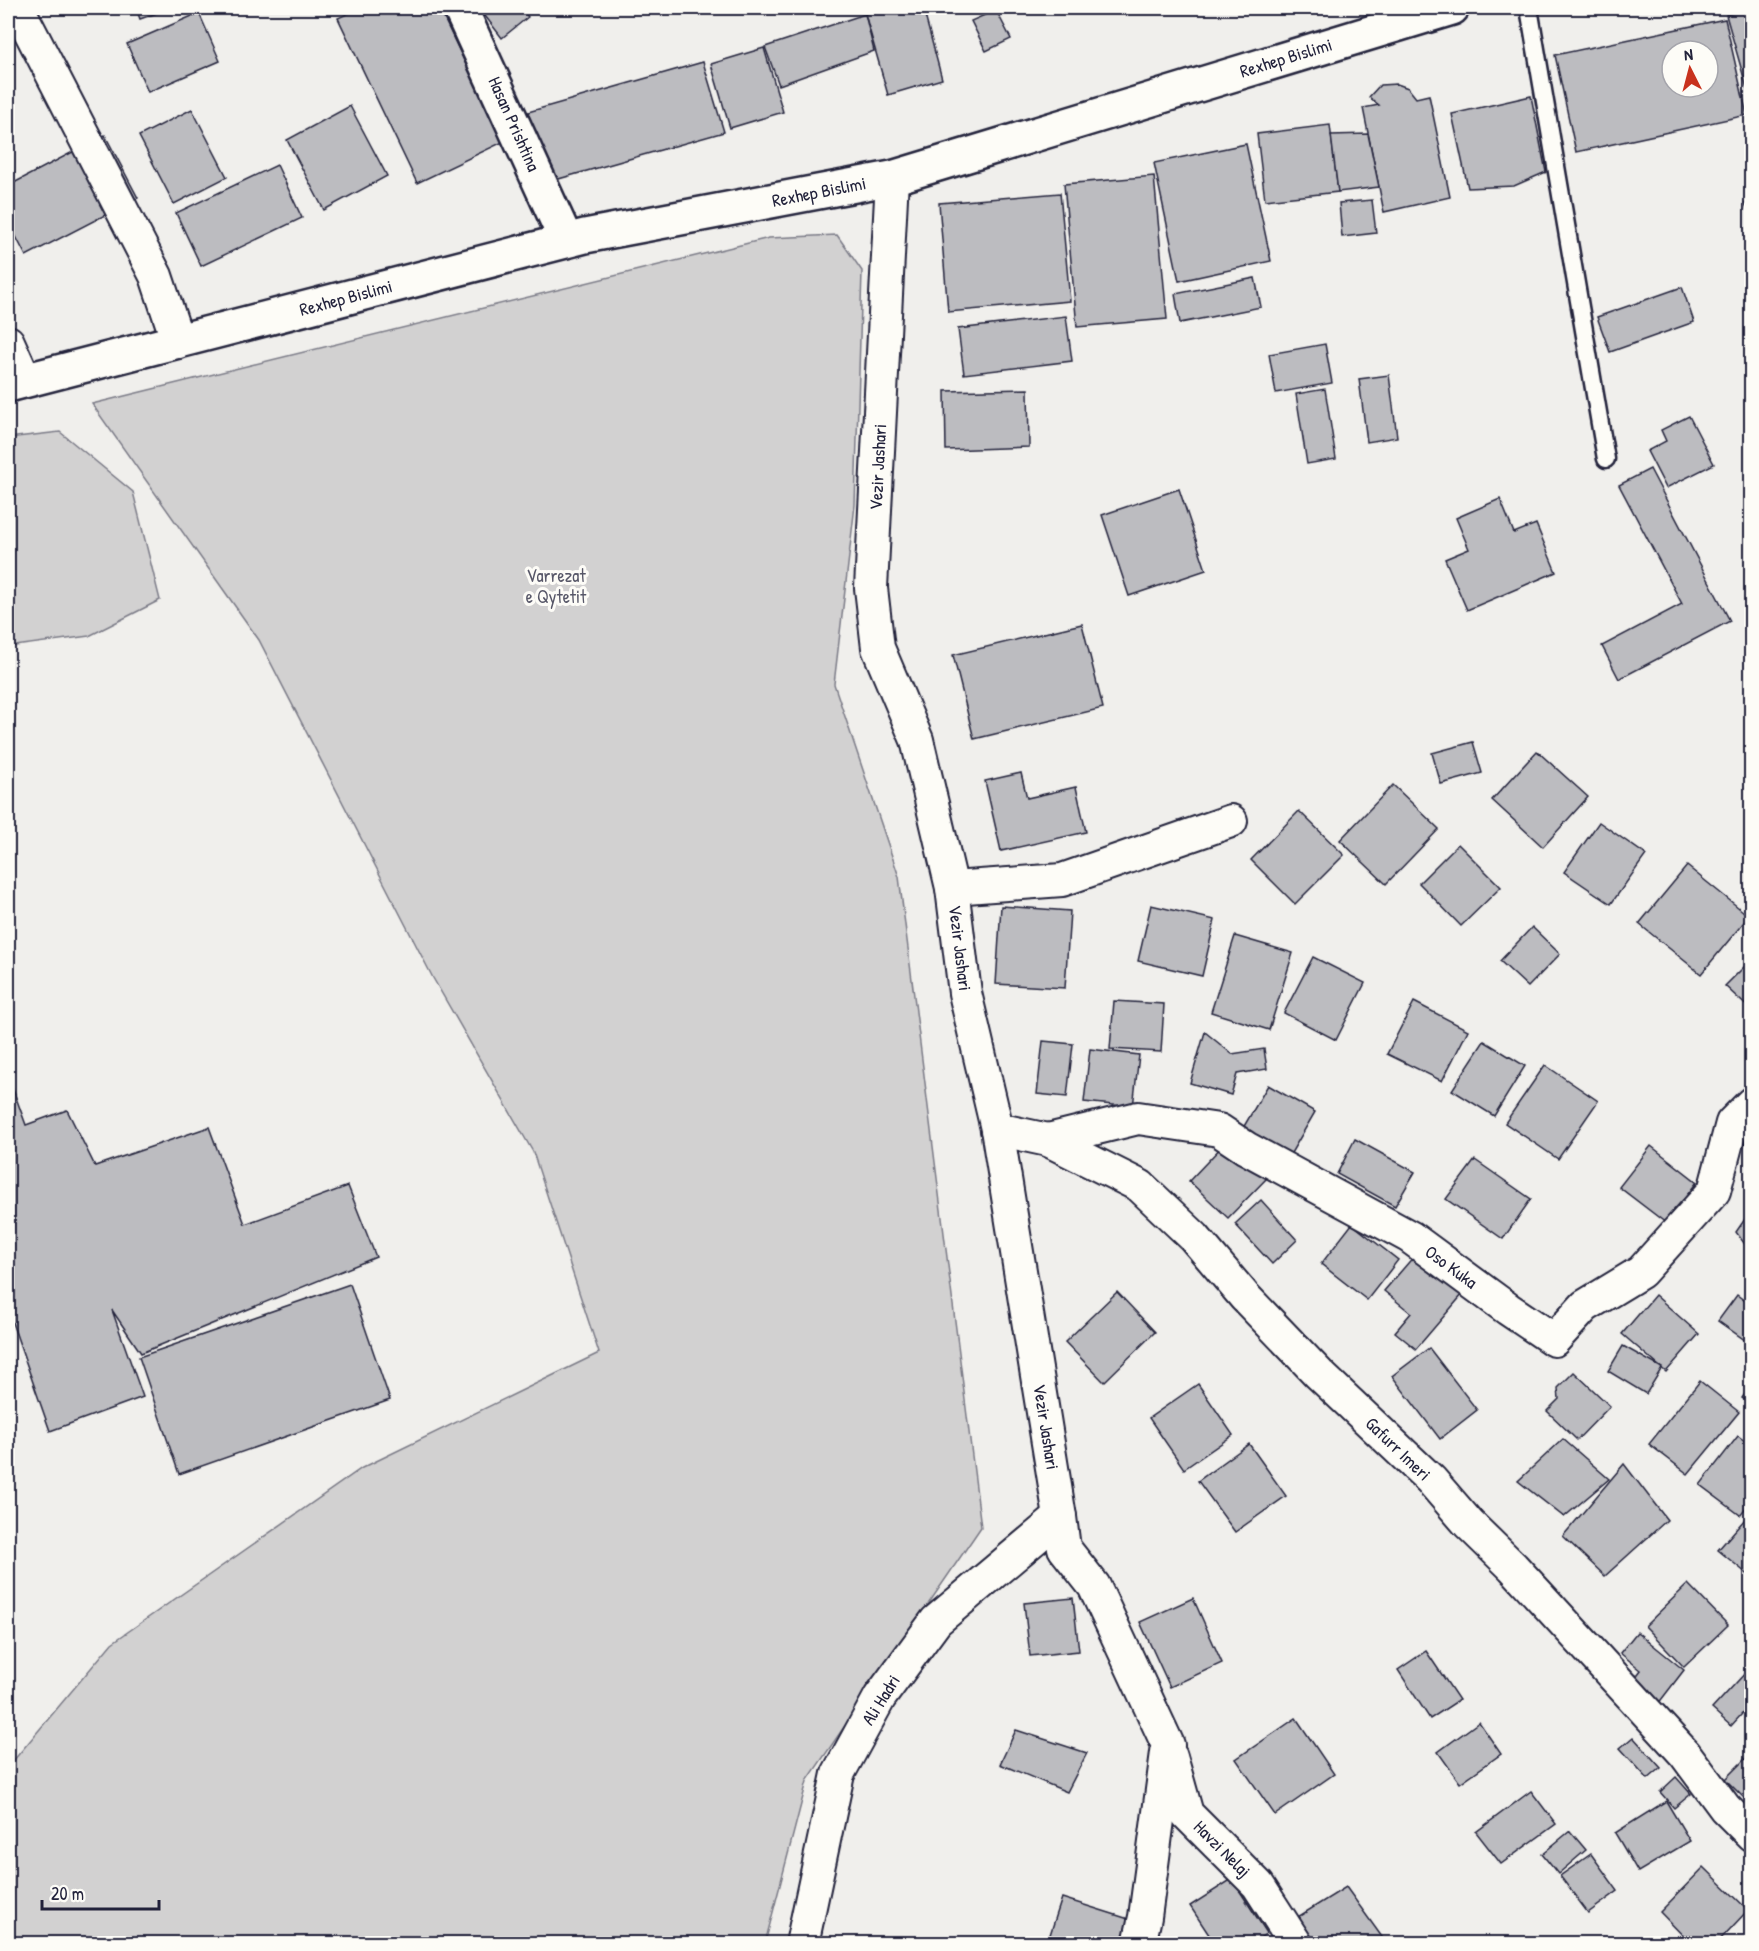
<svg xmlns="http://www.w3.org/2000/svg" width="1759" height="1951" font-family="'Patrick Hand',sans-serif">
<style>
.green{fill:#d2d1d1;stroke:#7a7a86;stroke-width:1.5}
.building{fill:#bcbcc0;stroke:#22223b;stroke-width:1.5;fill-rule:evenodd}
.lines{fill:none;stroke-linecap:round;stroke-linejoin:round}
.lane-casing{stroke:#22223b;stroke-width:21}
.street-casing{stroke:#22223b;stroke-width:36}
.secondary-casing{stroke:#22223b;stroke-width:38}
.primary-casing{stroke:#22223b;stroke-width:38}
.lane{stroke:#fdfcf7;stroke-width:16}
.street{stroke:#fdfcf7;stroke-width:32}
.secondary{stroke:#fdfcf7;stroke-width:33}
.primary{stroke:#fdfcf7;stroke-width:33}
.labels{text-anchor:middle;stroke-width:6;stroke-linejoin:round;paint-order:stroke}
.street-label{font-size:18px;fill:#22223b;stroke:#fdfcf7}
.park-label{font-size:18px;fill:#575768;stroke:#fdfcf7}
</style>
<rect width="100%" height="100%" fill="#f0efec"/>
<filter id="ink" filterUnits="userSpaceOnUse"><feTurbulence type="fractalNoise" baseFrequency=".0167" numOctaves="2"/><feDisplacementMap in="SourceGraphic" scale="12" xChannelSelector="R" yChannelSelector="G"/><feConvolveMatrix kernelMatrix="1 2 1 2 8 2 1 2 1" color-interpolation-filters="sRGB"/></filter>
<g filter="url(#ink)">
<g class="green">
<polygon points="837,235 862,271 855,505 834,684 899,877 981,1527 807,1781 765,1943 8,1944 8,1767 112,1643 362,1468 599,1353 533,1152 433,978 259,640 92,404 769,238"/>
<polygon points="60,432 133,492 160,600 89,636 8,647 8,438"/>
</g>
<g class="building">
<polygon points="136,8 171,8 140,19"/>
<polygon points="360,8 439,8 503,142 417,183 338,18"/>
<polygon points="479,8 521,8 528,17 502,38"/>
<polygon points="886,8 923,8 942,79 888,95 865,14"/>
<polygon points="1752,8 1752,106 1726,15"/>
<polygon points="996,10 1011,39 986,51 971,21"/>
<polygon points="199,13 220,61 148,92 127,44"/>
<polygon points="865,14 874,51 779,85 765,47"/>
<path d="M 1725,19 L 1747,115 L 1576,152 L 1555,55 ZM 1672,51 L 1708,51 L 1708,87 L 1672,87 Z"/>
<polygon points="764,48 783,112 730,128 711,64"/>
<polygon points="703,62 724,132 548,182 528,112"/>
<polygon points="1397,84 1408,88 1416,98 1429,95 1450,197 1384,212 1363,108 1379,105 1369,97 1380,85"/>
<polygon points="1531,96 1546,172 1514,186 1468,188 1452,114"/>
<polygon points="350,106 387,176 324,210 287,140"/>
<polygon points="192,109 227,177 174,204 139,136"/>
<polygon points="1330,125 1338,192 1265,200 1257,134"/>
<polygon points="1368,134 1379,187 1338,192 1331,135"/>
<polygon points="105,135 138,198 26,256 8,221 8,186"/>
<polygon points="1246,144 1271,261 1179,281 1154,163"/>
<polygon points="277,165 302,218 201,266 176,213"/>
<polygon points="1154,176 1167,319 1077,327 1064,184"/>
<polygon points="1060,193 1070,301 948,312 939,203"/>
<polygon points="1372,200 1376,233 1342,237 1339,203"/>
<polygon points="1752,201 1752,221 1745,203"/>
<polygon points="1255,278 1261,307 1180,323 1175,294"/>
<polygon points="1682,287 1694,322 1610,352 1597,317"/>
<polygon points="1066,316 1072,361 964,374 958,329"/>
<polygon points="1325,344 1332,383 1276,393 1269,354"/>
<polygon points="1389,375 1397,437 1367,442 1359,379"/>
<polygon points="1028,389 1029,447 946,450 945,391"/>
<polygon points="1325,389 1336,459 1307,464 1296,394"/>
<polygon points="1689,416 1714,464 1666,488 1647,451 1666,441 1661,430"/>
<polygon points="1650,469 1730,621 1619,679 1602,646 1682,604 1619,485"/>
<polygon points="1179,489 1206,570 1129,596 1102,515"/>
<polygon points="1500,499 1514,533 1536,524 1556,572 1467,610 1445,559 1469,549 1456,518"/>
<polygon points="1082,624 1103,708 974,739 953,655"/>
<polygon points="1473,742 1482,773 1441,784 1432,753"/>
<polygon points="1537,751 1588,797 1543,847 1492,800"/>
<polygon points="1021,773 1027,798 1076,787 1086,832 1001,851 985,781"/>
<polygon points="1393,785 1439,829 1386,884 1340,840"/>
<polygon points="1299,811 1344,855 1295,904 1251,860"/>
<polygon points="1599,822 1646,855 1611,904 1564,872"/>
<polygon points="1458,844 1501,887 1461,926 1419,883"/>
<polygon points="1687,866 1749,916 1701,974 1639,924"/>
<polygon points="1151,905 1215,920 1202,976 1138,961"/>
<polygon points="1001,906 1070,911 1065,988 996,984"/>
<polygon points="1532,927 1560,954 1528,987 1500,961"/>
<polygon points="1235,936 1293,953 1269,1030 1211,1012"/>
<polygon points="1313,957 1365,983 1336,1040 1284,1013"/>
<polygon points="1752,959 1752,1011 1725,986"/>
<polygon points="8,974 14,995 8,998"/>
<polygon points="1114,1001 1164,1004 1161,1052 1110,1049"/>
<polygon points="1414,1002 1468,1030 1442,1081 1387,1054"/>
<polygon points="1205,1032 1232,1054 1264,1049 1267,1069 1237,1074 1231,1095 1190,1083"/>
<polygon points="1043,1041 1073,1044 1067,1097 1037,1094"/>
<polygon points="1484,1041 1525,1066 1494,1116 1452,1090"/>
<polygon points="1090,1049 1139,1055 1133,1107 1084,1102"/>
<polygon points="1545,1065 1598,1101 1558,1159 1505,1123"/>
<polygon points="11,1084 26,1125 67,1110 95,1166 209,1127 245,1224 348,1186 376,1257 141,1353 112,1310 143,1397 50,1431 8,1311 8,1086"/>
<polygon points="1268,1085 1315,1112 1290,1155 1243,1128"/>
<polygon points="1355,1139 1415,1172 1395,1206 1337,1174"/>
<polygon points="1227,1141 1267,1178 1228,1218 1189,1181"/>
<polygon points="1651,1146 1697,1182 1666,1223 1619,1187"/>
<polygon points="1475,1160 1531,1199 1503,1239 1446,1199"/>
<polygon points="1261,1200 1297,1240 1272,1264 1235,1224"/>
<polygon points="1752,1209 1752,1254 1736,1232"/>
<polygon points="1352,1224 1398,1260 1367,1300 1321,1264"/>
<polygon points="1421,1248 1468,1288 1416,1349 1395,1332 1411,1313 1384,1291"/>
<polygon points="350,1284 390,1400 179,1474 139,1357"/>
<polygon points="1117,1292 1155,1332 1104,1382 1065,1342"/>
<polygon points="1655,1295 1699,1334 1666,1372 1622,1334"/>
<polygon points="1737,1295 1752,1306 1752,1345 1718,1321"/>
<polygon points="1623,1346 1662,1368 1646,1394 1608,1371"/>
<polygon points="1429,1348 1477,1410 1440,1439 1392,1376"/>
<polygon points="1574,1372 1610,1406 1577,1440 1547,1411 1559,1399 1558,1388"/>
<polygon points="1700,1381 1739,1412 1688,1474 1649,1444"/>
<polygon points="1198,1384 1233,1435 1184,1469 1149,1418"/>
<polygon points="1752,1384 1752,1404 1742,1398"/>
<polygon points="1738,1436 1752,1446 1752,1500 1740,1515 1700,1485"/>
<polygon points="1563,1439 1609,1479 1564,1517 1518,1481"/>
<polygon points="1249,1444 1286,1496 1235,1532 1198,1481"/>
<polygon points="1624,1464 1667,1520 1605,1576 1563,1536"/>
<polygon points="1752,1511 1752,1578 1718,1550"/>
<polygon points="1688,1584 1728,1625 1684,1667 1645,1626"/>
<polygon points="1073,1598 1079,1651 1030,1656 1024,1603"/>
<polygon points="1193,1598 1222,1663 1170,1687 1140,1622"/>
<polygon points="1637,1632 1684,1670 1658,1704 1631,1683 1641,1670 1620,1653"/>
<polygon points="1426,1651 1459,1700 1430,1719 1398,1670"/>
<polygon points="1748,1670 1752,1673 1752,1703 1731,1726 1712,1709"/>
<polygon points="1296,1718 1334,1774 1275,1815 1236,1759"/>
<polygon points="1479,1722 1501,1754 1460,1783 1438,1752"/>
<polygon points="1016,1730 1087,1753 1067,1792 1000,1764"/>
<polygon points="1633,1737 1661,1768 1648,1779 1620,1748"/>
<polygon points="1752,1752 1752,1806 1725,1779"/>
<polygon points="1676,1777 1691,1794 1674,1808 1660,1792"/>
<polygon points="1531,1791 1556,1824 1501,1864 1476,1832"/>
<polygon points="1666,1801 1690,1841 1638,1872 1615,1833"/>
<polygon points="1570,1831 1586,1850 1558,1874 1542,1854"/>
<polygon points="1591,1854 1618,1891 1588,1913 1560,1876"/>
<polygon points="1704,1867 1748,1910 1716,1944 1691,1944 1660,1912"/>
<polygon points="1232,1879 1267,1933 1251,1944 1215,1944 1190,1906"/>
<polygon points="1346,1887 1387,1944 1310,1944 1293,1920"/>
<polygon points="1062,1898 1135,1921 1127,1944 1047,1944"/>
</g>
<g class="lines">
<defs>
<polyline id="lane" points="1529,8 1606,459"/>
<g id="street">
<polyline points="18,8 156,276 178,342"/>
<polyline points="892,178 871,588 878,648 917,740 952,888 965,993 997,1129 1060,1517 1064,1548 1094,1586 1168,1745 1145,1917 1139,1944"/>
<polyline points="8,342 25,380"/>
<polyline points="952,888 1062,880 1231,821"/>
<polyline points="997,1129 1048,1140 1140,1186 1194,1237 1245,1297 1319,1374 1431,1480 1469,1524 1513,1567 1685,1754 1725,1808 1752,1835"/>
<polyline points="1048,1140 1138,1118 1219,1130 1246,1148 1410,1237 1508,1309 1554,1340 1585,1306 1641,1272 1714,1191 1732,1123 1752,1103"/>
<polyline points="1171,1757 1187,1814 1258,1885 1296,1944"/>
<polyline points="802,1944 838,1774 880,1697 936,1621 1060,1517"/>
</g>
<polyline id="secondary" points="460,8 566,240"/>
<polyline id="primary" points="8,385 585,236 892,178 1452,8"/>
</defs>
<use href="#lane" class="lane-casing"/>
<use href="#street" class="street-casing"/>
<use href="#secondary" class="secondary-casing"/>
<use href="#primary" class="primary-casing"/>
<use href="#lane" class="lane"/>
<use href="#street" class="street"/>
<use href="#secondary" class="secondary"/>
<use href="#primary" class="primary"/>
</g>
</g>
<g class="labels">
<g class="street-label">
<text transform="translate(1286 58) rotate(-17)" y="6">Rexhep Bislimi</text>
<text transform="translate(514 124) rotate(66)" y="6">Hasan Prishtina</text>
<text transform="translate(819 192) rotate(-11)" y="6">Rexhep Bislimi</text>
<text transform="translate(346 298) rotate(-15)" y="6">Rexhep Bislimi</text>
<text transform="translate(878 467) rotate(-87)" y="6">Vezir Jashari</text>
<text transform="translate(960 948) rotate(83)" y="6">Vezir Jashari</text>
<text transform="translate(1451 1267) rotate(36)" y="6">Oso Kuka</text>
<text transform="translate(1046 1427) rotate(81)" y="6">Vezir Jashari</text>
<text transform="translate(1398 1449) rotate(44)" y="6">Gafurr Imeri</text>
<text transform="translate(881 1700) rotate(-58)" y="6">Ali Hadri</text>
<text transform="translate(1222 1849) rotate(45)" y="6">Havzi Nelaj</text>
</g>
<g class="park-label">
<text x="556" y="582">Varrezat<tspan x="556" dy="21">e Qytetit</tspan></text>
</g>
</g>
<rect width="1759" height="1951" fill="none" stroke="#fdfcf7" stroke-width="30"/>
<rect x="15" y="15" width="1729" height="1921" fill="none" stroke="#22223b" stroke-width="2" filter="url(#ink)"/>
<g transform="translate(1690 69) rotate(354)"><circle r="28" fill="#fdfcf7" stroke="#a5a5ac" stroke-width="1.5"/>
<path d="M0-4.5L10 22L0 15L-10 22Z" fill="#c8321e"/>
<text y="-9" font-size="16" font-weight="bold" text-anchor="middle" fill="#22223b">N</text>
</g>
<path d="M42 1900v9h117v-9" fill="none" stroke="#22223b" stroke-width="3"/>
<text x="51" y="1900" font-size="18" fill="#22223b" stroke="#fdfcf7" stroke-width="4.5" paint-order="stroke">20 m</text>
</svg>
